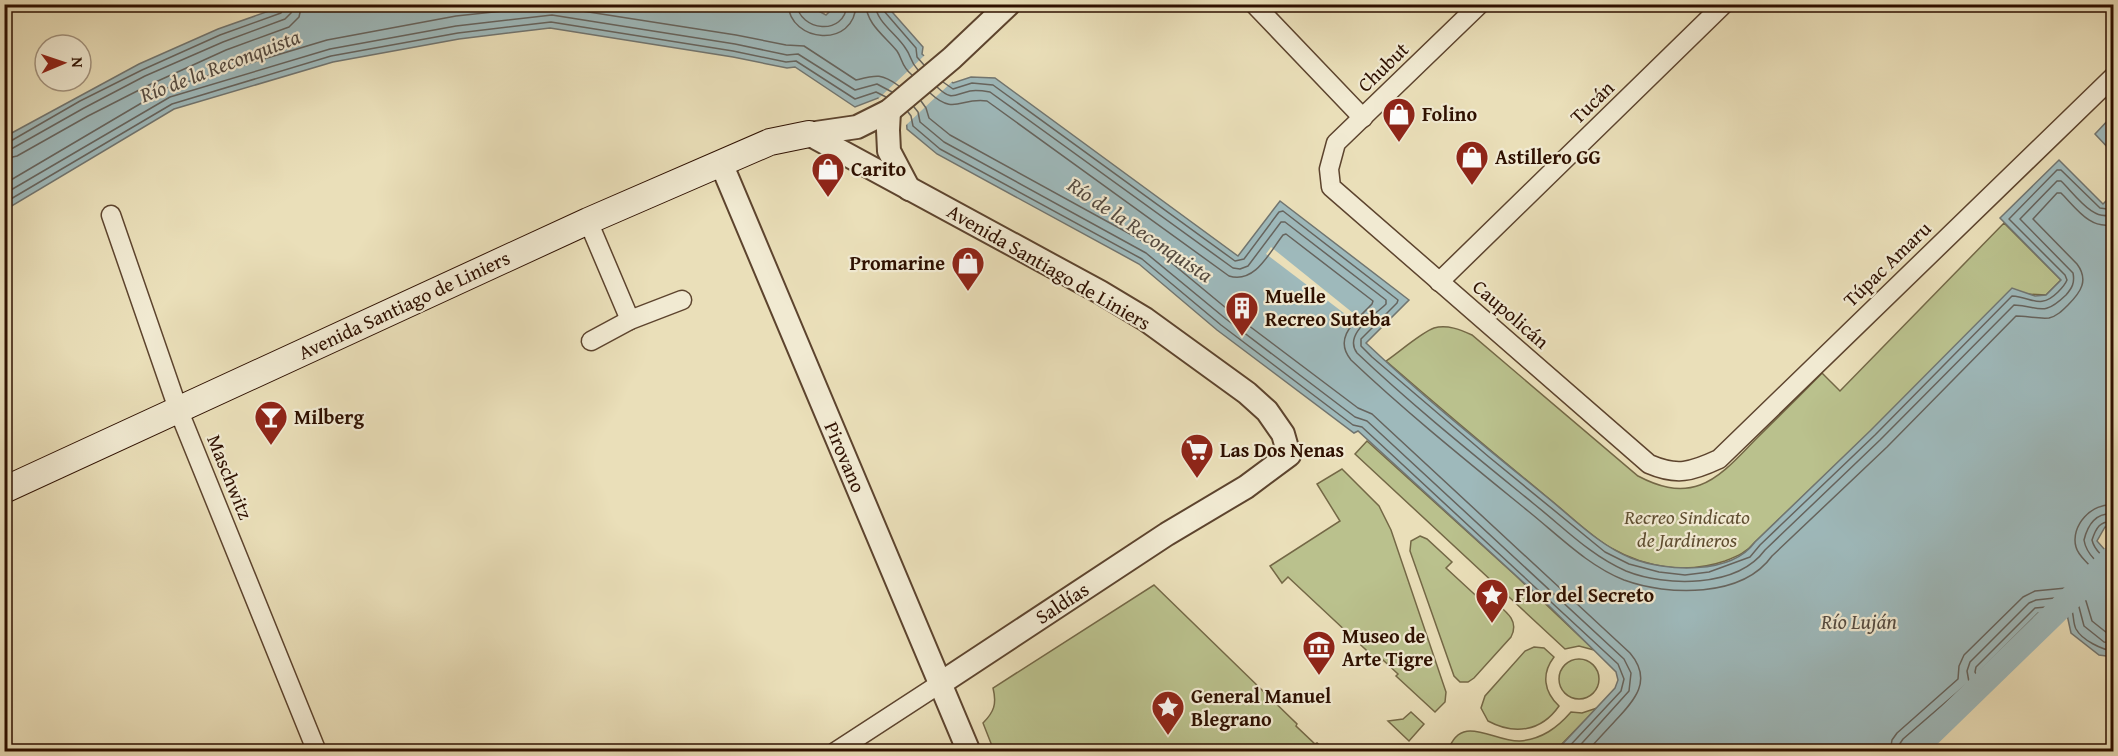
<svg xmlns="http://www.w3.org/2000/svg" width="2118" height="756" font-family="'Gentium Book Plus',serif">
<style>
.green{fill:#bac18d;stroke:#746846;stroke-width:1.5}
.water{fill:#9eb9bb;stroke:#717570;stroke-width:1.5}
.pier{fill:#eadfb9}
.lines{fill:none;stroke-linecap:round;stroke-linejoin:round}
.shore{stroke:#66645e;stroke-width:1.5}
.canal{stroke:#9eb9bb;stroke-width:24}
.minor-casing{stroke:#5d442e;stroke-width:21}
.tertiary-casing{stroke:#5d442e;stroke-width:26}
.secondary-casing{stroke:#2e1000;stroke-width:28}
.minor{stroke:#f1ead2;stroke-width:18}
.tertiary{stroke:#f1ead2;stroke-width:22}
.secondary{stroke:#f1ead2;stroke-width:26}
.labels{text-anchor:middle;stroke-width:4.5;stroke-linejoin:round;paint-order:stroke}
.street-label{font-size:20px;fill:#2e1000;stroke:#f1ead2}
.poi-label{font-size:20px;font-weight:bold;fill:#2e1000;stroke:#f1ead2;text-anchor:start}
.park-label{font-size:20px;font-style:italic;fill:#5f4e31;stroke:#f1ead2}
.water-label{font-size:21px;font-style:italic;fill:#554b41;stroke:#f1ead2}
</style>
<rect width="100%" height="100%" fill="#eadfb9"/>
<filter id="stains"><feTurbulence type="fractalNoise" baseFrequency=".00333" numOctaves="4"/><feColorMatrix values="0 0 0 0 .2 0 0 0 0 .09 0 0 0 0 .02 0 0 0 .5 -.17"/></filter>
<radialGradient id="worn" r=".72"><stop offset=".6" stop-color="#630" stop-opacity="0"/><stop offset="1" stop-color="#630" stop-opacity=".3"/></radialGradient>
<g class="green">
<path d="M 2004,223 L 2061,280 L 2046,295 L 2026,294 L 1871,431 L 1755,542 C 1747,552 1738,556 1725,561 C 1687,574 1646,568 1611,548 C 1590,536 1566,512 1547,497 C 1492,452 1439,407 1386,361 C 1398,353 1422,332 1434,328 C 1447,324 1461,330 1472,335 L 1638,476 C 1657,486 1678,493 1700,485 C 1722,477 1740,455 1757,438 C 1779,416 1801,395 1822,373 L 1840,391 Z"/>
<polygon points="1367,441 1514,574 1594,650 1579,646 1565,649 1355,454"/>
<polygon points="1342,469 1379,506 1391,530 1446,692 1445,702 1435,712 1396,676 1398,674 1383,660 1380,663 1288,577 1282,583 1270,566 1340,521 1317,484"/>
<path d="M 1420,536 L 1427,539 L 1452,562 L 1446,568 L 1485,604 L 1490,598 C 1502,609 1521,619 1511,637 L 1474,678 L 1468,682 L 1460,682 L 1454,676 L 1410,551 L 1411,541 Z"/>
<path d="M 1154,585 L 1297,724 L 1296,726 L 1315,744 L 1317,743 L 1326,751 L 994,751 L 983,723 C 994,712 997,704 993,688 Z"/>
<path d="M 1534,647 L 1544,648 L 1554,657 C 1541,674 1544,692 1559,706 C 1541,732 1514,735 1488,721 L 1481,708 L 1485,696 L 1525,651 Z"/>
<circle cx="1579" cy="679" r="20"/>
<path d="M 1597,708 L 1555,751 L 1448,751 C 1461,712 1493,742 1520,741 C 1542,739 1557,728 1571,712 L 1582,713 Z"/>
<polygon points="1411,712 1424,724 1409,741 1388,721 1403,719"/>
</g>
<g class="water">
<path d="M 806,4 L 826,15 L 836,5 L 886,5 L 923,47 L 922,54 L 953,83 L 971,77 L 995,78 L 1238,256 L 1280,201 L 1409,300 L 1366,343 C 1422,396 1483,445 1543,494 C 1571,516 1598,545 1631,558 C 1666,572 1731,575 1755,542 L 1871,430 L 2012,288 L 2035,296 L 2046,295 L 2061,280 L 2000,218 L 2059,160 L 2103,204 L 2113,194 L 2114,528 L 2105,527 L 2097,541 L 2113,559 L 2113,657 L 2099,655 L 2071,633 L 2066,610 L 2038,613 L 1980,671 L 1989,683 L 1909,751 L 1556,751 L 1615,688 L 1618,680 L 1616,672 L 1546,603 L 1358,431 L 1354,433 L 1217,330 L 1139,264 L 937,154 L 907,129 L 906,117 L 878,98 L 855,107 L 795,67 L 787,68 L 733,57 L 550,28 L 459,39 L 333,62 L 174,109 L 5,210 L 4,138 L 8,135 L 139,64 L 218,29 L 286,5 Z"/>
<polygon points="2113,115 2113,153 2095,134"/>
</g>
<g class="pier">
<polygon points="926,54 954,80 956,78 904,127 903,119 886,107 878,99"/>
<polygon points="1271,247 1358,317 1353,320 1266,254"/>
</g>
<g class="lines">
<g class="shore">
<path d="M 788,4 C 790,43 855,49 856,4"/>
<path d="M 797,4 C 799,31 845,37 847,4"/>
<path d="M 866,4 C 866,24 886,37 897,51 C 903,60 901,66 912,75"/>
<path d="M 875,4 C 876,22 897,34 906,49 C 912,57 909,60 918,70"/>
<polyline points="882,4 884,11 916,48 917,57 924,65"/>
<path d="M 943,82 L 953,89 L 972,83 L 993,85 L 1235,261 L 1244,259 L 1279,212 L 1283,211 L 1398,300 L 1397,303 L 1361,339 L 1361,346 L 1372,357 L 1489,457 L 1605,552 L 1629,564 L 1659,572 L 1685,575 L 1709,572 L 1750,557 L 1760,545 L 1875,435 L 2012,296 C 2032,297 2040,310 2058,292 C 2062,288 2065,285 2067,280 L 2065,275 L 2009,219 L 2057,170 L 2061,170 L 2100,208 L 2107,209 L 2114,203"/>
<path d="M 937,87 C 952,101 953,95 970,91 C 976,90 984,91 990,92 L 1233,268 L 1240,269 L 1248,266 L 1281,222 L 1285,222 L 1386,300 L 1386,304 C 1374,316 1343,334 1357,353 C 1413,406 1474,455 1534,504 C 1563,527 1591,556 1626,571 C 1666,587 1737,588 1765,550 L 1880,440 L 2014,305 C 2040,306 2042,318 2066,295 C 2072,288 2075,283 2073,273 L 2020,219 L 2057,181 L 2061,181 C 2074,193 2095,225 2114,213"/>
<path d="M 930,93 C 955,116 960,97 987,101 L 1229,276 C 1255,284 1269,253 1283,235 L 1286,234 L 1373,301 L 1372,304 C 1357,320 1332,337 1351,360 C 1407,413 1468,462 1528,511 C 1558,535 1588,566 1624,580 C 1668,596 1742,598 1772,556 L 1887,447 L 2016,316 C 2027,316 2037,319 2049,318 C 2057,316 2062,311 2068,305 C 2081,292 2089,280 2077,264 L 2033,219 L 2057,193 L 2061,193 C 2076,208 2091,231 2114,224"/>
<path d="M 921,101 L 926,108 L 929,118 L 950,135 L 1150,245 L 1232,313 L 1358,408 L 1372,414 L 1630,653 C 1653,680 1635,700 1615,721 C 1606,731 1596,741 1587,752"/>
<polyline points="914,107 918,112 920,122 944,142 1146,253 1226,319 1355,417 1367,421 1624,659 1631,673 1629,691 1574,752"/>
<polyline points="908,112 911,116 913,126 940,149 1142,259 1221,325 1353,425 1362,427 1618,664 1624,679 1621,691 1564,752"/>
<polyline points="4,142 9,142 80,101 142,70 220,35 281,13 285,4"/>
<polyline points="4,150 13,148 84,108 145,76 223,42 285,19 291,13 293,4"/>
<polyline points="4,159 17,156 88,116 149,85 226,50 289,27 299,17 302,4"/>
<path d="M 4,184 L 167,88 L 327,40 L 456,16 L 550,6 L 736,35 L 786,45 L 804,46 L 856,80 C 876,75 881,73 899,86"/>
<polyline points="4,194 170,97 330,49 456,26 552,15 735,44 787,55 798,54 855,90 877,84 892,92"/>
<polyline points="4,203 172,104 331,56 458,33 551,22 733,51 786,62 796,61 855,99 876,92 886,97"/>
<path d="M 2114,505 C 2092,502 2070,526 2076,547 C 2078,555 2085,560 2090,566 C 2097,574 2103,579 2114,579"/>
<path d="M 2114,514 C 2096,512 2088,524 2084,540 C 2086,553 2100,569 2114,570"/>
<path d="M 2114,522 C 2100,520 2096,528 2092,540 C 2094,549 2105,561 2114,562"/>
<polyline points="1890,752 1892,740 1897,733 1958,679 1959,666 1964,655 2023,597 2035,591 2066,588 2077,591 2086,601 2092,621 2107,633 2114,634"/>
<polyline points="1899,752 1899,745 1903,739 1969,682 1967,671 1970,662 2029,603 2036,600 2064,597 2072,599 2079,607 2084,626 2104,642 2114,643"/>
<path d="M 1906,752 L 1908,745 L 1979,683 L 1979,680 L 1975,672 L 1976,667 L 2035,608 L 2069,605 C 2075,612 2072,621 2076,629 C 2082,640 2102,650 2114,651"/>
</g>
<polyline class="canal" points="1912,752 2114,556"/>
<defs>
<g id="minor">
<polyline points="1254,4 1363,118"/>
<path d="M 1480,4 L 1336,143 L 1329,169 L 1331,187 L 1649,464 C 1677,476 1691,472 1719,459 L 2114,76"/>
<polyline points="111,215 178,409 317,752"/>
<polyline points="588,221 630,320"/>
<polyline points="1439,282 1724,4"/>
<polyline points="591,341 630,320 682,300"/>
<polyline points="835,752 941,683"/>
</g>
<g id="tertiary">
<polyline points="889,111 888,130 889,151 909,189"/>
<polyline points="809,134 1100,292 1145,319 1247,393 1267,411 1283,434 1289,455 1246,487 1167,534 941,683"/>
<polyline points="809,134 857,127 889,111 952,58 1009,4"/>
<polyline points="721,163 969,752"/>
</g>
<polyline id="secondary" points="4,490 588,221 770,142 809,134"/>
</defs>
<use href="#minor" class="minor-casing"/>
<use href="#tertiary" class="tertiary-casing"/>
<use href="#secondary" class="secondary-casing"/>
<use href="#minor" class="minor"/>
<use href="#tertiary" class="tertiary"/>
<use href="#secondary" class="secondary"/>
</g>
<defs>
<symbol id="shop-pin" viewBox="-11 -11 22 30"><path d="M0 17L-7.5 6A9.5 9.5 0 1 1 7.5 6Z" fill="#8f2418" stroke="#f1ead2"/><path d="M-5-2.5h2.3a2.7 3.5 0 0 1 5.4 0H5L5.5 6h-11ZM-1.5-2.5h3a1.5 2.3 0 0 0-3 0Z" fill="#fff"/></symbol>
<symbol id="building-pin" viewBox="-11 -11 22 30"><path d="M0 17L-7.5 6A9.5 9.5 0 1 1 7.5 6Z" fill="#8f2418" stroke="#f1ead2"/><path d="M-4-6H4V6H1V3H-1V6H-4ZM-2.5-4.3h1.7v1.8h-1.7ZM.8-4.3h1.7v1.8H.8ZM-2.5-1h1.7V.8h-1.7ZM.8-1h1.7V.8H.8Z" fill="#fff"/></symbol>
<symbol id="bar-pin" viewBox="-11 -11 22 30"><path d="M0 17L-7.5 6A9.5 9.5 0 1 1 7.5 6Z" fill="#8f2418" stroke="#f1ead2"/><path d="M-6-5H6L.8 .8V4.5H3.5V6h-7V4.5H-.8V.8Z" fill="#fff"/></symbol>
<symbol id="supermarket-pin" viewBox="-11 -11 22 30"><path d="M0 17L-7.5 6A9.5 9.5 0 1 1 7.5 6Z" fill="#8f2418" stroke="#f1ead2"/><path d="M-6-5.5h2.5l.6 2H6L4.5 2H-2.5L-4.4-4H-6ZM-1.5 3.2a1.3 1.3 0 1 0 .1 0ZM3 3.2a1.3 1.3 0 1 0 .1 0Z" fill="#fff"/></symbol>
<symbol id="sight-pin" viewBox="-11 -11 22 30"><path d="M0 17L-7.5 6A9.5 9.5 0 1 1 7.5 6Z" fill="#8f2418" stroke="#f1ead2"/><path d="M0-6L1.8-2.2L6-1.7L2.9 1.2L3.7 5.4L0 3.3L-3.7 5.4L-2.9 1.2L-6-1.7L-1.8-2.2Z" fill="#fff"/></symbol>
<symbol id="museum-pin" viewBox="-11 -11 22 30"><path d="M0 17L-7.5 6A9.5 9.5 0 1 1 7.5 6Z" fill="#8f2418" stroke="#f1ead2"/><path d="M0-6L6-3V-2H-6V-3ZM-5-1h2V3h-2ZM-1-1h2V3h-2ZM3-1h2V3H3ZM-6 4H6V6H-6Z" fill="#fff"/></symbol>
</defs>
<g fill-rule="evenodd">
<use href="#shop-pin" x="1380" y="95" width="38" height="52"/>
<use href="#shop-pin" x="1453" y="138" width="38" height="52"/>
<use href="#shop-pin" x="809" y="150" width="38" height="52"/>
<use href="#shop-pin" x="949" y="244" width="38" height="52"/>
<use href="#building-pin" x="1223" y="289" width="38" height="52"/>
<use href="#bar-pin" x="252" y="398" width="38" height="52"/>
<use href="#supermarket-pin" x="1178" y="431" width="38" height="52"/>
<use href="#sight-pin" x="1473" y="576" width="38" height="52"/>
<use href="#museum-pin" x="1300" y="628" width="38" height="52"/>
<use href="#sight-pin" x="1149" y="688" width="38" height="52"/>
</g>
<g class="labels">
<g class="street-label">
<text transform="translate(1383 67) rotate(-44)" y="7">Chubut</text>
<text transform="translate(1592 102) rotate(-44)" y="7">Tucán</text>
<text transform="translate(1887 264) rotate(-44)" y="7">Túpac Amaru</text>
<text transform="translate(1049 267) rotate(30)" y="7">Avenida Santiago de Liniers</text>
<text transform="translate(404 305) rotate(-25)" y="7">Avenida Santiago de Liniers</text>
<text transform="translate(1511 314) rotate(41)" y="7">Caupolicán</text>
<text transform="translate(845 457) rotate(67)" y="7">Pirovano</text>
<text transform="translate(230 477) rotate(68)" y="7">Maschwitz</text>
<text transform="translate(1062 603) rotate(-33)" y="7">Saldías</text>
</g>
<g class="poi-label">
<text x="1422" y="121">Folino</text>
<text x="1495" y="164">Astillero GG</text>
<text x="851" y="176">Carito</text>
<text x="945" y="270" text-anchor="end">Promarine</text>
<text x="1265" y="303">Muelle<tspan x="1265" dy="23">Recreo Suteba</tspan></text>
<text x="294" y="424">Milberg</text>
<text x="1220" y="457">Las Dos Nenas</text>
<text x="1515" y="602">Flor del Secreto</text>
<text x="1342" y="643">Museo de<tspan x="1342" dy="23">Arte Tigre</tspan></text>
<text x="1191" y="703">General Manuel<tspan x="1191" dy="23">Blegrano</tspan></text>
</g>
<g class="park-label">
<text x="1687" y="524">Recreo Sindicato<tspan x="1687" dy="23">de Jardineros</tspan></text>
</g>
<g class="water-label">
<text transform="translate(220 66) rotate(-21)" y="7">Río de la Reconquista</text>
<text transform="translate(1140 230) rotate(34)" y="7">Río de la Reconquista</text>
<text x="1859" y="629">Río Luján</text>
</g>
</g>
<rect width="2118" height="756" fill="none" stroke="#eadfb9" stroke-width="24"/>
<rect x="6" y="6" width="2106" height="744" fill="none" stroke="#2e1000" stroke-width="3"/>
<rect x="12" y="12" width="2094" height="732" fill="none" stroke="#2e1000" stroke-width="1.5"/>
<g transform="translate(63 63) rotate(88)"><circle r="28" fill="#f1ead2" stroke="#a3937e" stroke-width="1.5"/>
<path d="M0-4.5L10 22L0 15L-10 22Z" fill="#8f2418"/>
<text y="-9" font-size="16" font-weight="bold" text-anchor="middle" fill="#2e1000">N</text>
</g>
<rect width="100%" height="100%" filter="url(#stains)"/>
<rect width="100%" height="100%" fill="url(#worn)"/>
</svg>
